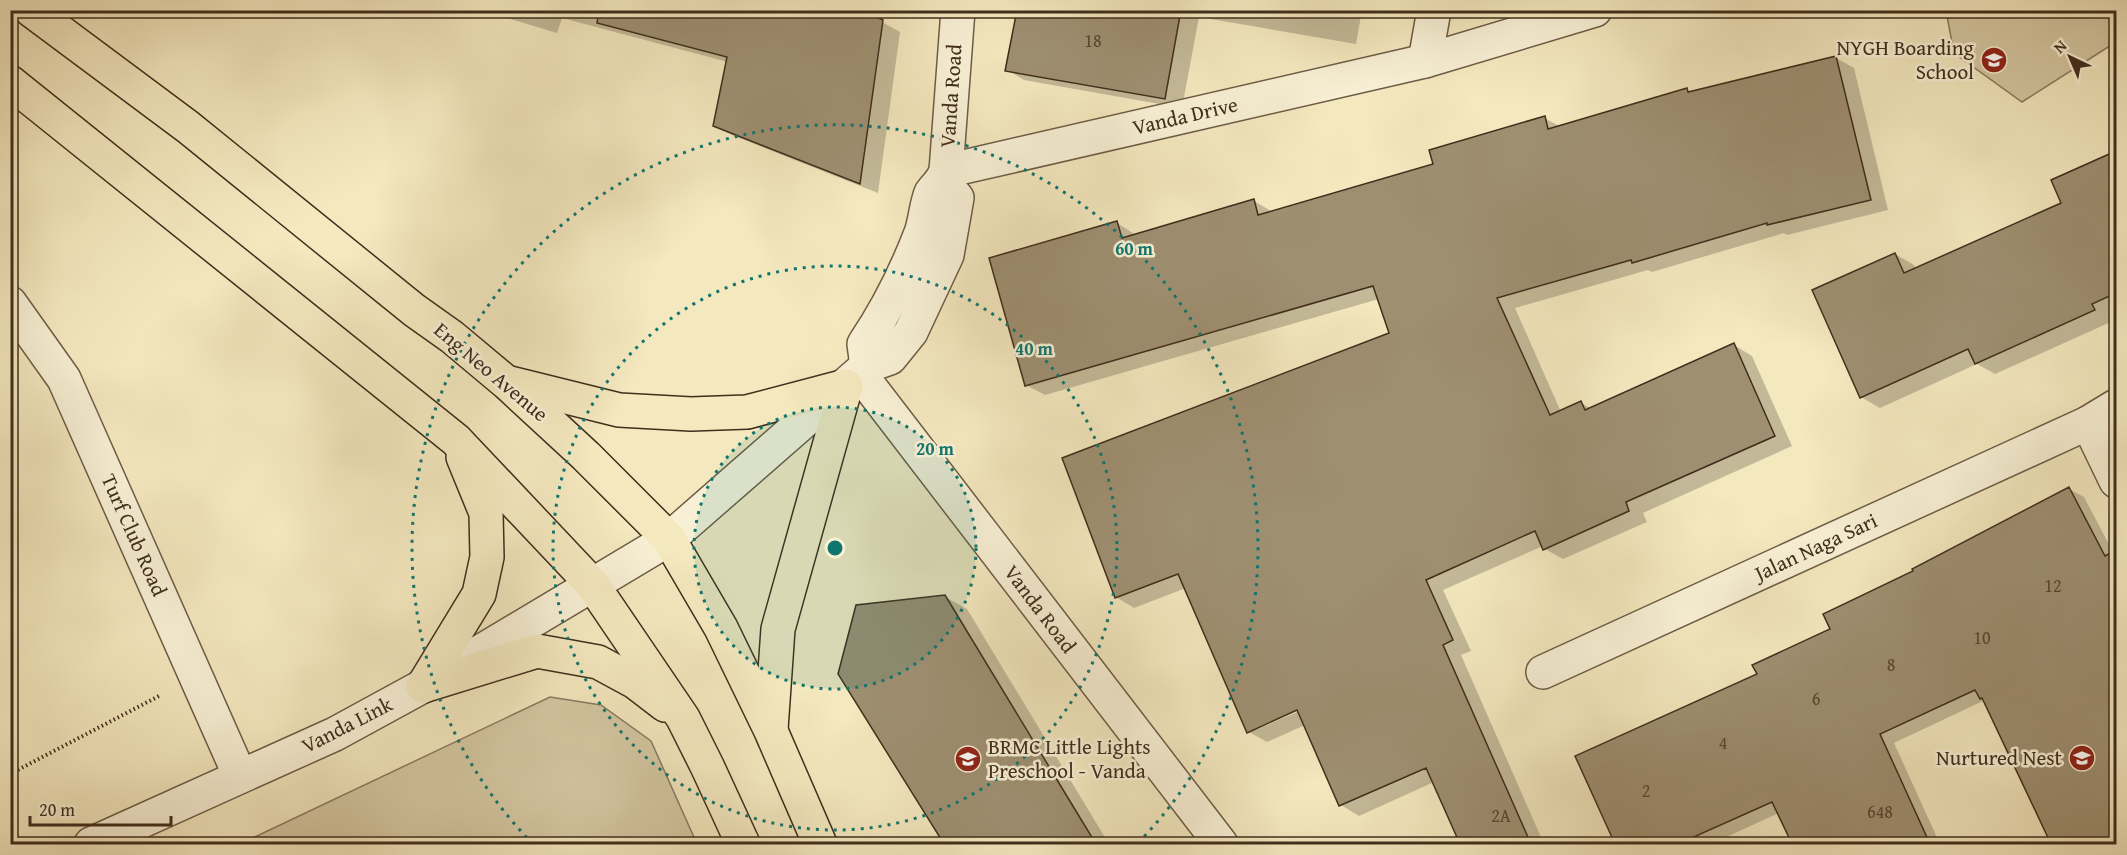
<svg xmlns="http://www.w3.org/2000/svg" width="2127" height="855" font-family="'Gentium Book Plus',serif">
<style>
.green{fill:#d5c8a3;stroke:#8a7b60;stroke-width:1.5}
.shadow{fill:#0003;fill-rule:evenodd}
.building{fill:#9e8f71;stroke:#402e1c;stroke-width:1.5}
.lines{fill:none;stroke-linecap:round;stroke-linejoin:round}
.minor-casing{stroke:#6d5c45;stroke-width:36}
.major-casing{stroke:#402e1c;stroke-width:36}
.path{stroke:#402e1c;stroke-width:4;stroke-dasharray:1.5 3;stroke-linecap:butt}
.minor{stroke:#f8f0d5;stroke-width:33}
.major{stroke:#f4e8bf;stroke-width:33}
.ring{fill:none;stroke:#0f766e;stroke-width:3;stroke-dasharray:3 6}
.labels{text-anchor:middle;stroke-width:5;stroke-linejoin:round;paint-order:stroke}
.number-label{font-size:18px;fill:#584631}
.poi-label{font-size:21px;fill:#402e1c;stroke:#f8f0d5;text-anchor:end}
.street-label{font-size:21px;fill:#402e1c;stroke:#f8f0d5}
.centre{fill:#0f766e;stroke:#f8f0d5;stroke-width:3}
.ring-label{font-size:18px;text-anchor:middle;font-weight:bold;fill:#0f766e;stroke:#f8f0d5;stroke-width:5;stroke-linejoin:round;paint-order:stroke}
</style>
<rect width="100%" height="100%" fill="#f4e8bf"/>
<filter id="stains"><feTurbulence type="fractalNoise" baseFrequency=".00333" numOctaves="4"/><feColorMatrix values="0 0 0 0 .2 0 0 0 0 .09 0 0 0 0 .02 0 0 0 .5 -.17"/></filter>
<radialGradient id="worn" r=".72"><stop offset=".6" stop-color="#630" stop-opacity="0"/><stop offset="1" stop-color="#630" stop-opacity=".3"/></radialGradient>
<g class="green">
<polygon points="1946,11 2116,11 2116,42 2022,102 1954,53"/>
<polygon points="550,697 601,705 651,741 697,844 240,844"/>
</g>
<g class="shadow">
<polygon points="480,10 858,10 882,22 900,32 878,193 732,135 714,125 728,62 562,18 557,33"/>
<polygon points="1019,10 1362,10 1356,44 1199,17 1182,108 1024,80 1007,70"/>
<path d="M 1836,58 L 1854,68 L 1888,210 L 1787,235 L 1784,233 L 1652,272 L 1648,270 L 1515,308 L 1561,412 L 1581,403 L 1592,409 L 1734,345 L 1752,356 L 1792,446 L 1643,513 L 1647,522 L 1563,559 L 1545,549 L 1543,546 L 1443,590 L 1471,651 L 1461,655 L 1544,844 L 1436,844 L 1458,835 L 1434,782 L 1359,816 L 1341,805 L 1305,725 L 1267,742 L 1249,732 L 1186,588 L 1134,608 L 1116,597 L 1391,333 L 1379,299 L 1045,395 L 1026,385 L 1117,223 L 1136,235 L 1254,201 L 1273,212 L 1435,165 L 1544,118 L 1561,127 L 1687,90 L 1692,93 ZM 1303,706 L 1304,709 L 1258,729 L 1258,726 Z"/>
<polygon points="2116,152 2116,312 2110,315 2113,321 1995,374 1977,364 1880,408 1861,397 1895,254 1914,265 1916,270 2063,203 2053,181"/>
<polygon points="2069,489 2084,497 2114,554 2116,556 2116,613 2107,618 2116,637 2116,844 2052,844 1985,700 1894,743 1940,844 1794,844 1779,813 1711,844 1616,844 1577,756 1759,675 1832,629 1915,572"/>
<polygon points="945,597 967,609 1109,844 946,844 839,674"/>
</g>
<g class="building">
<polygon points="599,10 861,10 883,20 860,184 713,126 727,57 597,23"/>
<polygon points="1017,10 1181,10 1165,99 1005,71"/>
<polygon points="1836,56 1871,200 1767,225 1767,223 1632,263 1631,260 1497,298 1550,415 1581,401 1585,410 1734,343 1775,436 1626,502 1629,511 1543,550 1535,531 1426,580 1453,640 1443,645 1531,844 1460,844 1426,768 1339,806 1297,710 1247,733 1178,574 1115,598 1062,458 1389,333 1373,286 1025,386 989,258 1117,221 1122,238 1254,199 1258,215 1433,164 1429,150 1545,116 1548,129 1687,88 1688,92"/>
<polygon points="2116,151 2116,293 2092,304 2095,310 1975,364 1968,349 1860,398 1812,290 1895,253 1904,273 2061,203 2051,180"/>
<polygon points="2069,487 2105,556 2116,550 2116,844 2051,844 1982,698 1980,699 1975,690 1880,734 1930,844 1792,844 1772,802 1678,844 1615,844 1575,756 1757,674 1752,665 1830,629 1823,614 1913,571 1912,569"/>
<polygon points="945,595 1065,793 1096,844 944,844 838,674 856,605"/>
</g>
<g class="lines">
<defs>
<g id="minor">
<polyline points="1425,61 1434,10"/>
<polyline points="946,171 1425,61 1595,10"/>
<polyline points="10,303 64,379 240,776"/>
<path d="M 867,366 L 864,344 C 887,310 906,272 921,233 C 925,222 927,201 931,193 C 937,184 942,183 946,171 L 958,10"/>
<polyline points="860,374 1221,844"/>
<polyline points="2088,423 2116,481"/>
<polyline points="1543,672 2088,423 2116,406"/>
<polyline points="91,844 335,734 423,686 669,539 867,366 890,358 911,332 947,255 957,198 943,181"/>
</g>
<g id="major">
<polyline points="31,10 188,127 414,310 452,337 507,383 586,456 669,539 721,628 771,731 820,844"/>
<polyline points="10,82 456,440 592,584 683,718 708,768 743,844"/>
<polyline points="510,383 619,410 691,414 747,412 846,386"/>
<polyline points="423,686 537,651 598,662 635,682 665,705"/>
<polyline points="423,686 479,594 487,557 486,513 463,457"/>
<polyline points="771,729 778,629 846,386"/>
</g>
</defs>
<use href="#minor" class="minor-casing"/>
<use href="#major" class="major-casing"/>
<polyline class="path" points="10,774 159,696"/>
<use href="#minor" class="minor"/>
<use href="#major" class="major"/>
</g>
<circle cx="835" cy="548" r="141" fill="#0f766e" fill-opacity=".12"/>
<g class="ring">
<circle cx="835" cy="548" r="141"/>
<circle cx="835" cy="548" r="282"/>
<path d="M533 844A423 423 0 1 1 1137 844"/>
</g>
<defs>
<symbol id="school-disc" viewBox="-11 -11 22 22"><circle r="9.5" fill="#8f2418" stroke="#f8f0d5"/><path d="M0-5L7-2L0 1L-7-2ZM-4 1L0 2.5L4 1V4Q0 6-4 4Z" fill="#fff"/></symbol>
</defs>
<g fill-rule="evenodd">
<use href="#school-disc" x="1979" y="45" width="30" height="30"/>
<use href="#school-disc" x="2067" y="743" width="30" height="30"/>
<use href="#school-disc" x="953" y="744" width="30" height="30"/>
</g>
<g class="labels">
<g class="number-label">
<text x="1093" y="47">18</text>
<text x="2053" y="592">12</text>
<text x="1982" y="644">10</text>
<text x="1891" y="671">8</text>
<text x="1816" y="705">6</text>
<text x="1723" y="749">4</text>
<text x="1646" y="797">2</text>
<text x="1880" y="818">648</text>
<text x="1501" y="822">2A</text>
</g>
<g class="poi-label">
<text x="1974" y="55">NYGH Boarding<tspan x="1974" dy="24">School</tspan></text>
<text x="988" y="754" text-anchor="start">BRMC Little Lights<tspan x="988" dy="24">Preschool - Vanda</tspan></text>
<text x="2062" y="765">Nurtured Nest</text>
</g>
<g class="street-label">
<text transform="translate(951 96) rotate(-86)" y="7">Vanda Road</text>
<text transform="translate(1185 116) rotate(-13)" y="7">Vanda Drive</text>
<text transform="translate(491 372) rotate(40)" y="7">Eng Neo Avenue</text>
<text transform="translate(134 535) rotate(66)" y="7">Turf Club Road</text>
<text transform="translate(1816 547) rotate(-25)" y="7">Jalan Naga Sari</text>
<text transform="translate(1040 609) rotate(53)" y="7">Vanda Road</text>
<text transform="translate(347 725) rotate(-27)" y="7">Vanda Link</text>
</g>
</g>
<circle cx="835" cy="548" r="9" class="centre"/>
<g class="ring-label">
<text x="1134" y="255">60 m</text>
<text x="1034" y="355">40 m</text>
<text x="935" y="455">20 m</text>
</g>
<rect width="2127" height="855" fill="none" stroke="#f4e8bf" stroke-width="36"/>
<rect x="12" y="12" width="2103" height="831" fill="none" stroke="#402e1c" stroke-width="3"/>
<rect x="18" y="18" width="2091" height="819" fill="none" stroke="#402e1c" stroke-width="1.5"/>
<g transform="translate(2070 57) rotate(316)" stroke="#f8f0d5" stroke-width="4.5" paint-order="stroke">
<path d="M0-4.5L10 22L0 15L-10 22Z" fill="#402e1c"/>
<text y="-9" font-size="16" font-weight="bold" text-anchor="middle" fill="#402e1c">N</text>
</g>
<path d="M30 816v9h141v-9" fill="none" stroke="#402e1c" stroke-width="3"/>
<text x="39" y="816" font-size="18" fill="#402e1c" stroke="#f8f0d5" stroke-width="4.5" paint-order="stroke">20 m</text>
<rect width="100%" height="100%" filter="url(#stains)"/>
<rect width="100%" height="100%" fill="url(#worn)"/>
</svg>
